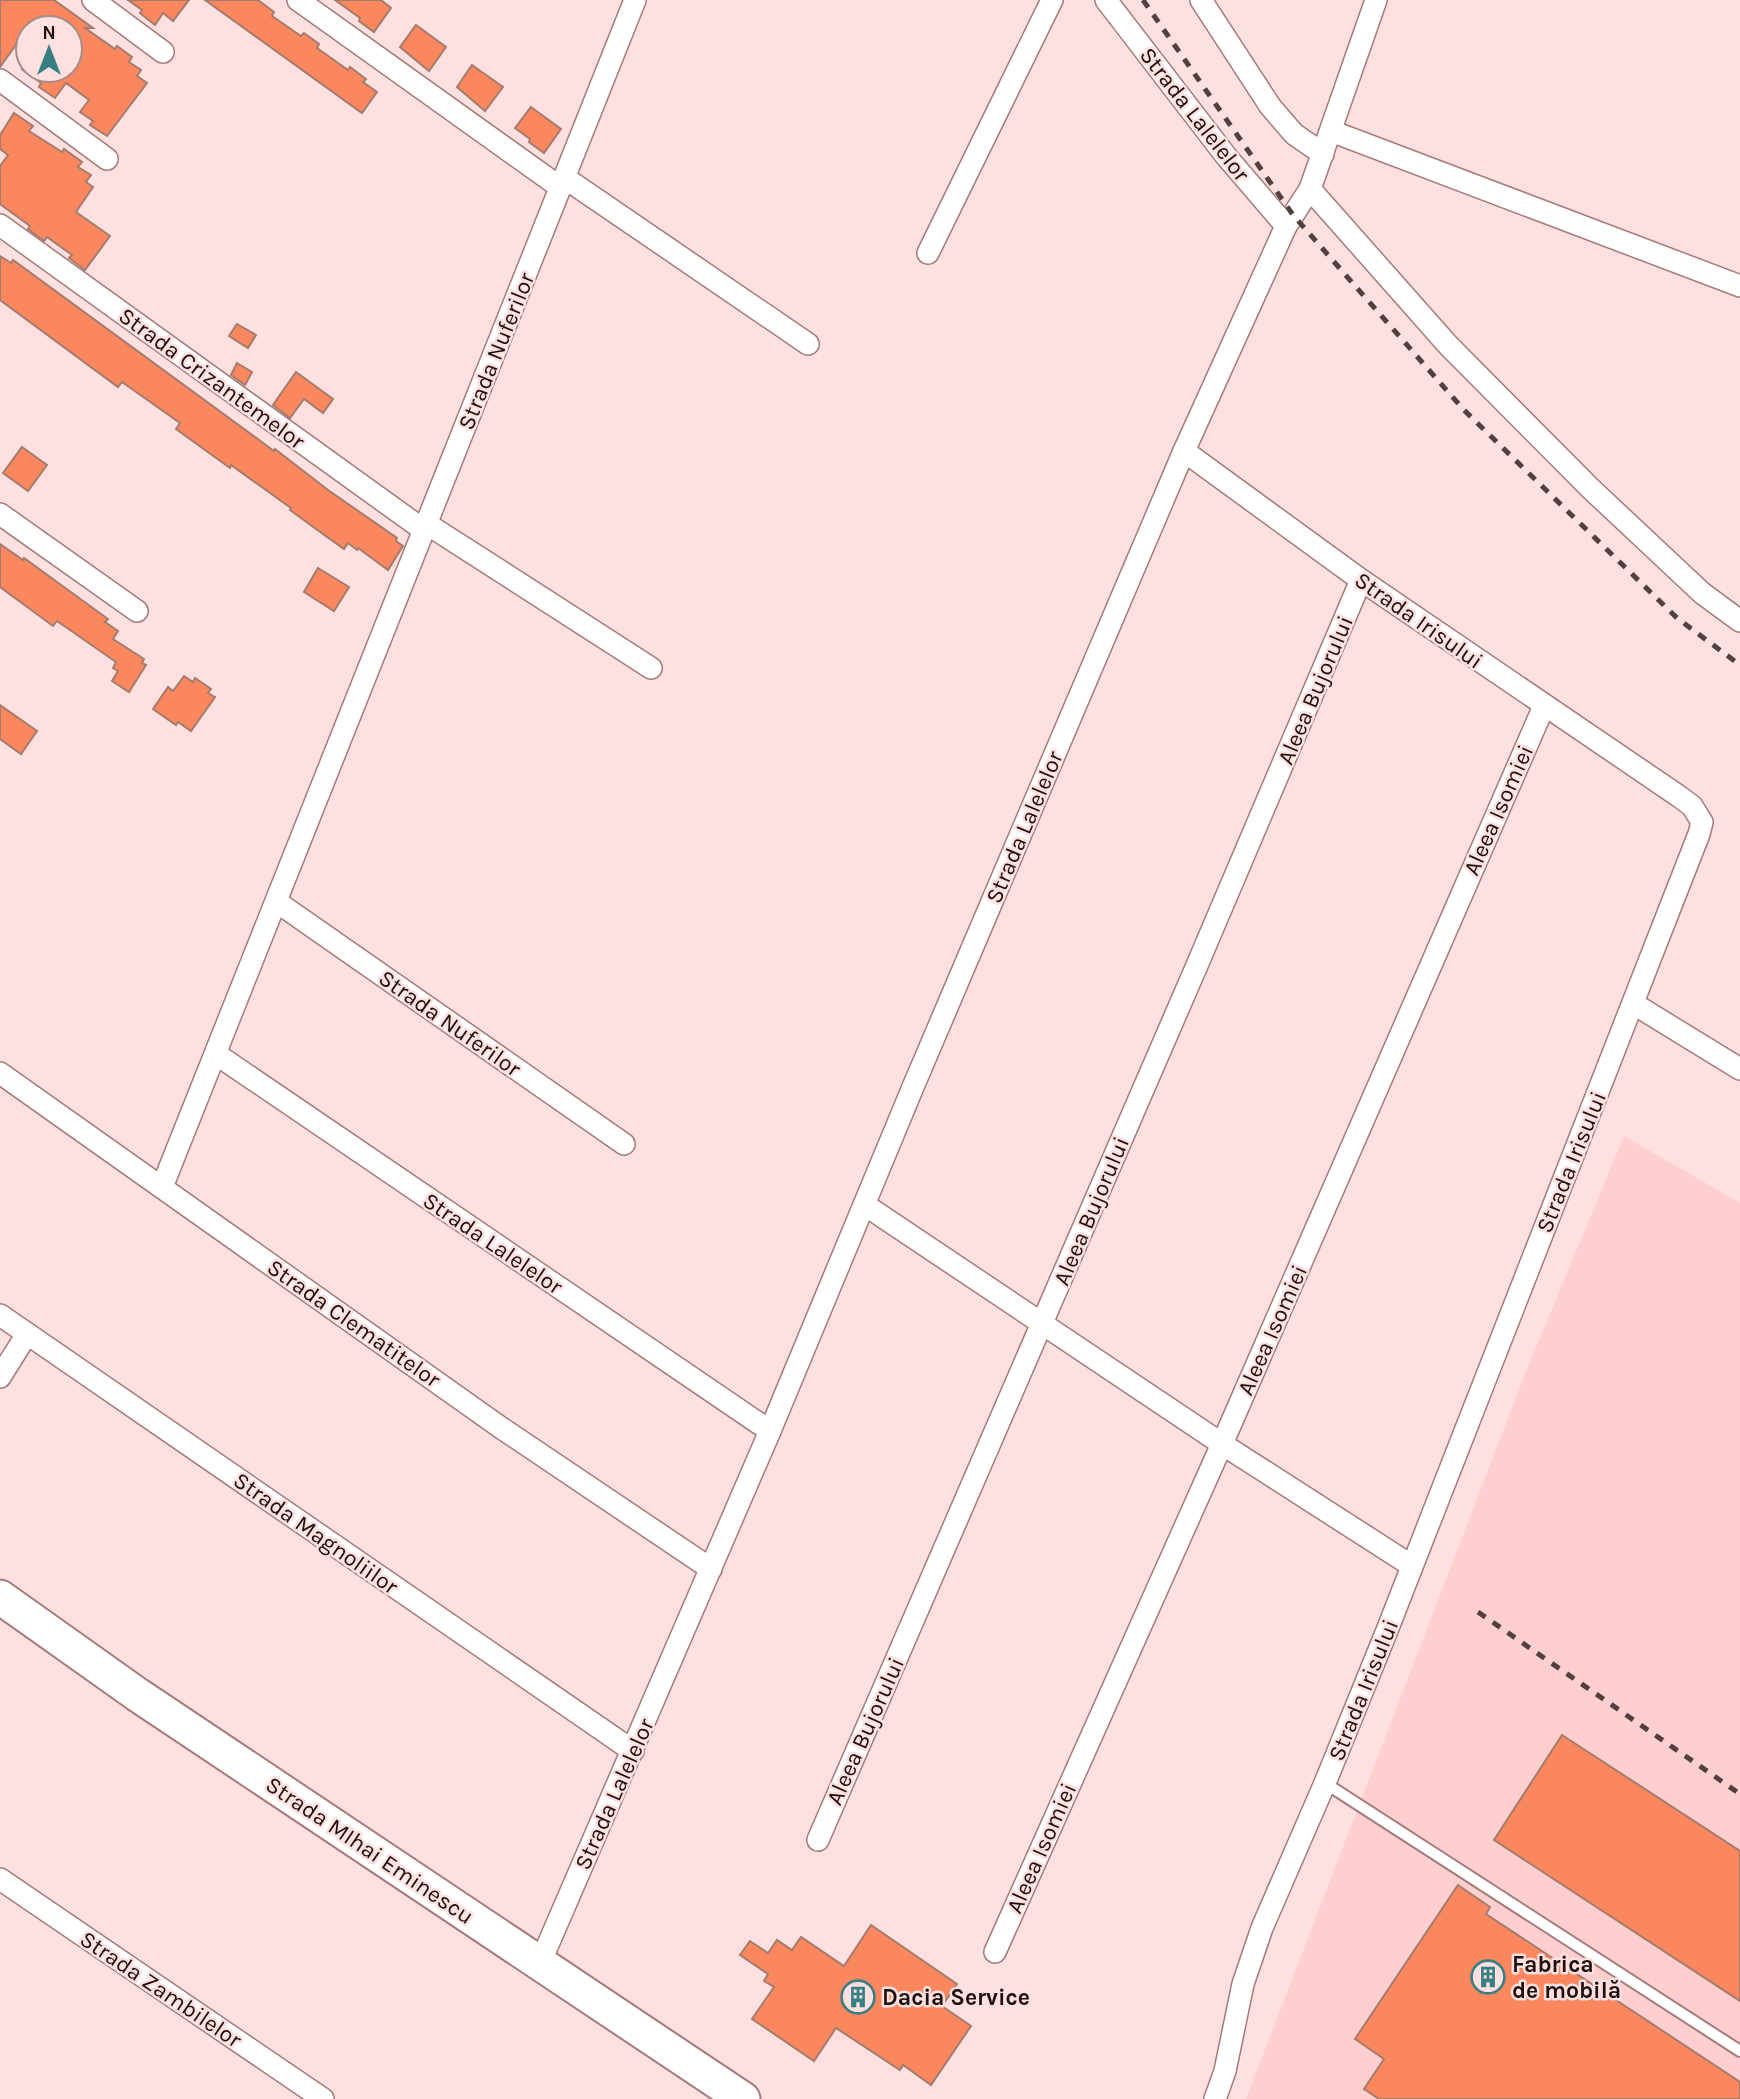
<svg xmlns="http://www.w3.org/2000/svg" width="1740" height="2099" font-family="Karla,sans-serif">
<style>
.built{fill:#fdd0cf}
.building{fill:#fa875e;stroke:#a47c6e;stroke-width:2}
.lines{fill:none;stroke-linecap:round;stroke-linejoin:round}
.service-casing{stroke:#a57a79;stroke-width:14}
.minor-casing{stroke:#a57a79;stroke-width:24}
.primary-casing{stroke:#a57a79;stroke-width:37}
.service{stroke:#fff;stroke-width:10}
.minor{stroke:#fff;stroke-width:21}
.primary{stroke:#fff;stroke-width:33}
.rail{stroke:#523f3f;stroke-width:5;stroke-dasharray:9 9;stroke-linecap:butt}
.labels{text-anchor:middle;stroke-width:5;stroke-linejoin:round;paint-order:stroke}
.street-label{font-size:23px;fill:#1e0e0e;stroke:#fde0df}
.poi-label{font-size:23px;font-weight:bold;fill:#1e0e0e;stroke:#fde0df;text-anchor:start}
</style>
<rect width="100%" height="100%" fill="#fde0df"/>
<polygon class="built" points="1624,1136 1740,1203 1740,2099 1246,2099 1527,1369"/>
<g class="building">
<polygon points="0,0 54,0 93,28 85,28 115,49 117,46 132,57 129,62 141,70 137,76 147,83 107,136 90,125 93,121 80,112 89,100 66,83 55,98 39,87 41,83 23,70 70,70 70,28 28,28 0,67"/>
<polygon points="128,0 189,0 173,21 163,13 155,25 140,13 142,10"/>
<polygon points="205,0 258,0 274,12 272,16 301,36 304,33 319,44 317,48 348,70 350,67 366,79 363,82 377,92 362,113"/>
<polygon points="335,0 381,0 391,8 374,32 359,21 360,18"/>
<polygon points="416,25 446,47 429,71 400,47"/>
<polygon points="472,65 503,87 485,111 457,87"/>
<polygon points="531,107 561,129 544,153 529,142 530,139 515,128"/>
<polygon points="14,113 33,126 29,131 62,152 64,149 82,162 78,167 91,175 86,182 93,187 76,212 110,236 85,270 69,258 72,255 47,237 44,241 28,229 30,226 0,204 0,166 8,155 0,149 0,135"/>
<polygon points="0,256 11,263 13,260 274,451 275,449 328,490 397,538 396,541 403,546 388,570 358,548 357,550 348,543 344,549 327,537 290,510 291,508 231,465 230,468 176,429 180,423 122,382 118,387 0,300"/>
<polygon points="237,324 256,335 248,348 229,336"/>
<polygon points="237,363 252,372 245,385 231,375"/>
<polygon points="296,372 333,399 323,413 304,399 290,418 273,405"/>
<polygon points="22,447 47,465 28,491 3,473"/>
<polygon points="0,544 23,560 24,558 108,619 105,622 118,631 113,639 144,659 142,663 146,665 129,692 112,681 118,671 113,668 116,662 57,621 53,626 0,587"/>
<polygon points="318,568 349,587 334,611 304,592"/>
<polygon points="184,676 193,682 195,678 211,689 208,693 215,697 191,731 178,722 176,725 153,709 168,687 173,691"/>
<polygon points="0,705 37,731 21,754 0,739"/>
<polygon points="1562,1735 1740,1851 1740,2001 1494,1840"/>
<polygon points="1458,1885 1490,1907 1486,1914 1740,2082 1740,2099 1379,2099 1364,2089 1384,2059 1355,2039"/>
<polygon points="871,1925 957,1984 942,2006 971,2026 931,2085 903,2065 900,2070 836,2028 814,2061 752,2019 774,1987 764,1981 768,1974 740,1955 750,1941 768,1953 777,1940 792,1950 801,1937 844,1966"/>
</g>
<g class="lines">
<defs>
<polyline id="service" points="1325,1783 1740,2051"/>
<g id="minor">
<polyline points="93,0 163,52"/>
<polyline points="298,0 561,188"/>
<polyline points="1106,0 1226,156 1286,226"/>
<polyline points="1201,0 1270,106 1294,134 1323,154"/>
<polyline points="0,80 107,159"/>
<polyline points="1331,131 1740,286"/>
<polyline points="565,178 808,344"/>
<polyline points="1310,189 1448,345 1590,488 1702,593 1740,621"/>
<polyline points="0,225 425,531"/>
<polyline points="928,253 1052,0"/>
<polyline points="1184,451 1361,580 1680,797 1692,806 1702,822 1699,834 1386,1633 1325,1783 1262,1928 1243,1984 1225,2071 1215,2099"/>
<polyline points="0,514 137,611"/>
<polyline points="427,524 651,668"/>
<polyline points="277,902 624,1144"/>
<polyline points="1634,1004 1740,1069"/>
<polyline points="216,1054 770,1431"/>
<polyline points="0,1073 500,1427 711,1569"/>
<polyline points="162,1187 635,0"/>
<polyline points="865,1205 1222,1444 1412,1566"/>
<polyline points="0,1315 633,1751"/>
<polyline points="0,1377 27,1334"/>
<polyline points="818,1840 1198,963 1361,580"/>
<polyline points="0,1879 323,2099"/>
<polyline points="995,1952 1222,1444 1544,706"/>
<polyline points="540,1963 770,1431 913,1087 1184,451 1286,226 1310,189 1376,0"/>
</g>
<polyline id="primary" points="0,1597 138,1695 743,2099"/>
</defs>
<use href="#service" class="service-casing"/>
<use href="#minor" class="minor-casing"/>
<use href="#primary" class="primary-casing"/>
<use href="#service" class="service"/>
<use href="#minor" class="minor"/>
<use href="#primary" class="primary"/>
<g class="rail">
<polyline points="1143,0 1293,215 1464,410 1677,618 1740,665"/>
<polyline points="1478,1612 1740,1794"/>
</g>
</g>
<defs>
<symbol id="building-ring" viewBox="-11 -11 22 22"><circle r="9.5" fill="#fde0df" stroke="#367f83" stroke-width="1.5"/><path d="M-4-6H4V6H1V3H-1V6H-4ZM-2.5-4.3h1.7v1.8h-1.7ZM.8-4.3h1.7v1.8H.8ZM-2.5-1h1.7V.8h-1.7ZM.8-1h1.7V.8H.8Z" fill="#367f83"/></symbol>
</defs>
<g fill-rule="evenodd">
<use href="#building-ring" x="1469" y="1958" width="38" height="38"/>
<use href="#building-ring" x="839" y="1978" width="38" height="38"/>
</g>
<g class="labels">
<g class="street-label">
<text transform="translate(1195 114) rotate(52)" y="8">Strada Lalelelor</text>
<text transform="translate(496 351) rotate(-68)" y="8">Strada Nuferilor</text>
<text transform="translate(212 378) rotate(36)" y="8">Strada Crizantemelor</text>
<text transform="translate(1419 620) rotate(35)" y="8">Strada Irisului</text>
<text transform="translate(1315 690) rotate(-67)" y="8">Aleea Bujorului</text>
<text transform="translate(1498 810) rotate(-66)" y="8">Aleea Isomiei</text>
<text transform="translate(1024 827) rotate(-67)" y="8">Strada Lalelelor</text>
<text transform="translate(450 1023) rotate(35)" y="8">Strada Nuferilor</text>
<text transform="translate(1571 1162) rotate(-68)" y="8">Strada Irisului</text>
<text transform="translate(1091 1211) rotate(-67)" y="8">Aleea Bujorului</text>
<text transform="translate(493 1243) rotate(34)" y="8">Strada Lalelelor</text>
<text transform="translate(354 1323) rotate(35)" y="8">Strada Clematitelor</text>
<text transform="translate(1272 1330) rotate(-66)" y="8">Aleea Isomiei</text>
<text transform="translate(316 1533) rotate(35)" y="8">Strada Magnoliilor</text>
<text transform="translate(1363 1690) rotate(-68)" y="8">Strada Irisului</text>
<text transform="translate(865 1731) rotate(-66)" y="8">Aleea Bujorului</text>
<text transform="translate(614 1794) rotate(-66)" y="8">Strada Lalelelor</text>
<text transform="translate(1041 1848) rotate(-66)" y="8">Aleea Isomiei</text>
<text transform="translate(370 1850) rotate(34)" y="8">Strada MIhai Eminescu</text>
<text transform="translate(161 1989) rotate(34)" y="8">Strada Zambilelor</text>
</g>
<g class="poi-label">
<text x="1512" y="1972">Fabrica<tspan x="1512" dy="26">de mobilă</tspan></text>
<text x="882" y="2005">Dacia Service</text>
</g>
</g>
<g transform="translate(49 49)"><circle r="33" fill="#fde0df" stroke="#a48c8b" stroke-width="2"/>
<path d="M0-5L12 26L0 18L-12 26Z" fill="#367f83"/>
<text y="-10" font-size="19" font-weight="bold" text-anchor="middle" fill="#1e0e0e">N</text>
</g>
</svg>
